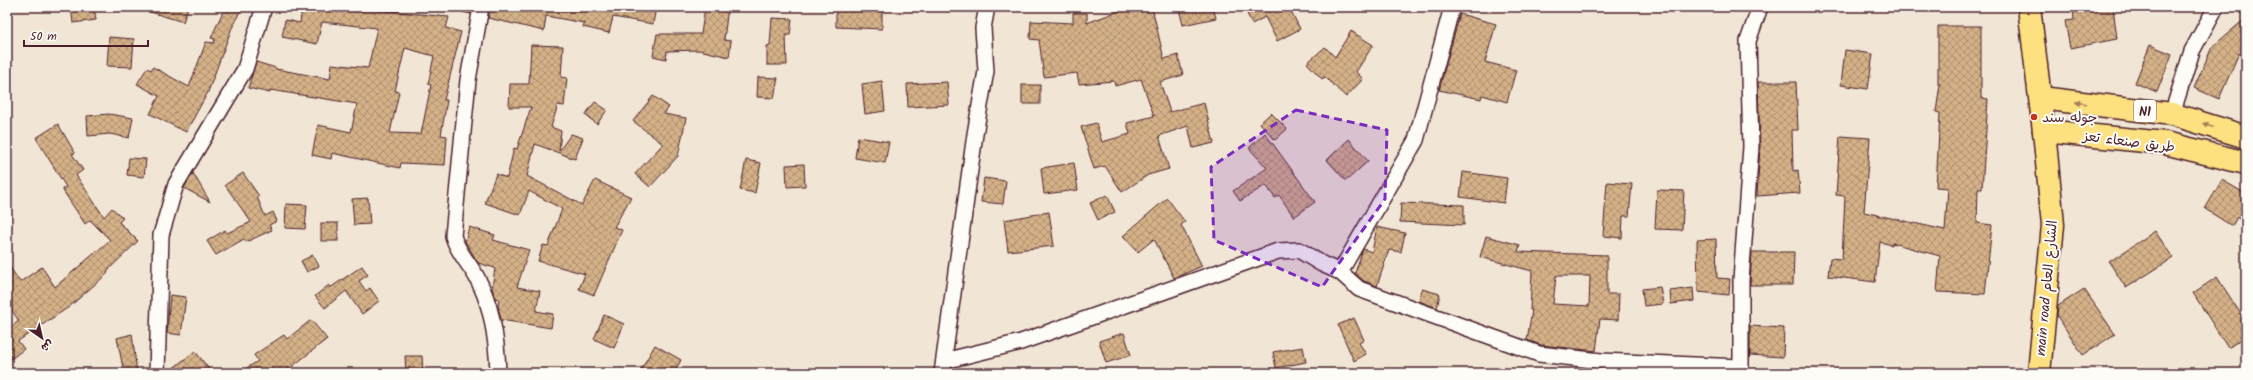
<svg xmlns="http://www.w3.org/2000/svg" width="2253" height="380" font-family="Kalam,'Playpen Sans Arabic',sans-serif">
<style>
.building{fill:url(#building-cross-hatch);stroke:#4a1f2b;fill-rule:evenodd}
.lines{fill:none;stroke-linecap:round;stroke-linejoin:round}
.minor-casing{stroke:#4a1f2b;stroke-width:18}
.primary-casing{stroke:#4a1f2b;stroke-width:25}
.trunk-casing{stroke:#4a1f2b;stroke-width:25}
.minor{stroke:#fdfcf7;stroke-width:15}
.primary{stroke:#fde080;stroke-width:22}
.trunk{stroke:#fde080;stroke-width:22}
.oneway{fill:#a48056}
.marked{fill:#7b2cbf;fill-opacity:0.2;stroke:#7b2cbf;stroke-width:3;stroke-dasharray:8 5;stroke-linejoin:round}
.poi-dot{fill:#c8321e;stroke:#fdfcf7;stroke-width:1.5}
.labels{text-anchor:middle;stroke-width:4;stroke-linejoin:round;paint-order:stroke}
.shield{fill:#fdfcf7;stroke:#806168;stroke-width:1}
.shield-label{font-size:13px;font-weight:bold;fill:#4a1f2b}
.poi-label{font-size:14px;fill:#4a1f2b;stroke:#fdfcf7;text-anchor:start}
.street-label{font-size:14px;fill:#4a1f2b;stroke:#fdfcf7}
</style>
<defs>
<pattern id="building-cross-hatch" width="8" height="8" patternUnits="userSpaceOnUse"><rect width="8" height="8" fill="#d4b187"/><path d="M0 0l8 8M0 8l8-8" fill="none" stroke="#ae8f6f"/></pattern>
</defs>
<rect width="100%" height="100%" fill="#f1e6d5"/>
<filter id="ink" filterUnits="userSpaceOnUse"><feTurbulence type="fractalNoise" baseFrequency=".025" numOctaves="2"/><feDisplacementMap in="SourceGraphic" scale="8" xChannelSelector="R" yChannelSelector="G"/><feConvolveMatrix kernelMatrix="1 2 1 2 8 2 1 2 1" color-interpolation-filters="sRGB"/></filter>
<g filter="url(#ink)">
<g class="building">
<polygon points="71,7 94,7 96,20 73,23"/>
<polygon points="144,7 188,7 183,22 144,10"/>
<polygon points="225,7 242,7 231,30 208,92 186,132 150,114 159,96 137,84 147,68 151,70 153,67 189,87 206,42 214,43 215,39 211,38"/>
<path d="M 302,7 L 348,7 L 449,17 L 446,28 L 461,32 L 444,100 L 447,100 L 441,135 L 447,136 L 445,165 L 401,163 L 400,168 L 332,153 L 331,159 L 312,155 L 318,125 L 351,132 L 357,104 L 270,90 L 270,93 L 248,88 L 256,62 L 276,68 L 276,69 L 330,79 L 332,64 L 368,68 L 377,28 L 322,22 L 317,44 L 282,37 L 285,20 L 300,23 ZM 405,48 L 434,56 L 428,84 L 431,85 L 421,134 L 390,133 L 399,92 L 395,91 Z"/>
<polygon points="462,7 472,7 471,14 462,12"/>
<polygon points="490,7 656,7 653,24 613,17 609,33 583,27 584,23 546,16 544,31 488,18"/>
<polygon points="705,7 728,7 724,40 731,41 729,57 699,50 667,51 666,59 653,56 657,34 701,34"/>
<polygon points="1129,7 1152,7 1164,59 1178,55 1183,75 1160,82 1170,112 1204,103 1214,143 1193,148 1188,126 1159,136 1169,169 1148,175 1122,192 1105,166 1094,169 1081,127 1096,123 1102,142 1130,134 1127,123 1154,116 1141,79 1115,86 1114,81 1079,84 1077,73 1044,77 1039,40 1030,39 1031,21 1073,23 1073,13 1087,13 1087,23"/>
<polygon points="1190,7 1213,7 1216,18 1183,25 1179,9"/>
<polygon points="1244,7 1289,7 1300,29 1277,41 1265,17 1252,24"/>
<polygon points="2073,7 2113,7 2117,39 2070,48 2065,21 2074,20"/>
<polygon points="836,9 882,10 882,29 836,27"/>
<polygon points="1460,14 1496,24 1485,62 1516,70 1507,102 1482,95 1481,99 1439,90"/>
<polygon points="772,18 792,19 790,35 786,35 787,65 767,65 767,46 770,45"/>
<polygon points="2246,18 2246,61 2239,53 2219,99 2194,88 2212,47"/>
<polygon points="1938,26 1981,26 1981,98 1988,99 1982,189 1978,189 1977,223 1992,225 1985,294 1937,292 1940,256 1892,243 1892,245 1880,242 1875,282 1828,276 1830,258 1842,259 1845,196 1836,195 1840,136 1870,138 1864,212 1945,230 1948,188 1936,187 1940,113 1936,112 1940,84 1938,84"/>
<polygon points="1351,31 1373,45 1356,72 1363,79 1346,97 1325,77 1322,79 1307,63 1325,47 1335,57"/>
<polygon points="109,37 134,39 132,67 107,66"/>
<polygon points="531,45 563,46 561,77 567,78 564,106 558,105 551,127 561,131 559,151 571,134 583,138 575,159 535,144 527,176 582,205 595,180 631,197 614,227 622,230 594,295 579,289 585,274 538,261 543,245 548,246 562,209 529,191 520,215 485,203 496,174 507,178 514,148 517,149 531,107 509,107 510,84 529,84"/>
<polygon points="2150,45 2172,54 2157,92 2135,83"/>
<polygon points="1845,50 1873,54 1868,89 1841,85"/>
<polygon points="758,77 778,78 774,98 757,97"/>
<polygon points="882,81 885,111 865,114 862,84"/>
<polygon points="947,82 949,105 908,107 907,84"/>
<polygon points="1758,82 1796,82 1798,130 1792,130 1793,171 1798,170 1800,193 1757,196 1760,147"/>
<rect x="1022" y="85" width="18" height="19"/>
<polygon points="653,96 669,107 664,114 686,118 678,156 650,187 635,174 663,144 633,121"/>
<polygon points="595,102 607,110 597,124 585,115"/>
<polygon points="1271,113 1287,129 1275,140 1260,123"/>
<polygon points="109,114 133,118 129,138 110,134 88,136 87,116"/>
<polygon points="58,124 75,153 72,154 83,170 76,175 104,217 112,208 123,218 119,222 138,241 107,271 108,273 69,307 18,341 24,349 7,362 7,326 9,328 19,321 7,303 7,263 20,282 42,267 55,287 110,240 90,220 85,224 62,189 66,187 36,138"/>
<polygon points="1265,133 1315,202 1294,217 1279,195 1275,198 1266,185 1240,201 1233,191 1267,168 1249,148"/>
<polygon points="858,137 889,142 885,163 855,158"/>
<polygon points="1349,139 1368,161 1346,181 1327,160"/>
<polygon points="129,158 146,159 144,177 127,175"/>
<polygon points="746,160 761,163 755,193 740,190"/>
<polygon points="1074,163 1078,190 1044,194 1041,168"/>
<polygon points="804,164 805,186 787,187 786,165"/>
<polygon points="1463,172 1507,178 1504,203 1460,197"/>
<polygon points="193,173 210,202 184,188"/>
<polygon points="243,173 259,196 257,197 265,216 273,212 277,221 269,225 272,230 246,242 244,239 216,255 207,241 225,230 227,233 251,222 225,185"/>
<polygon points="984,178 1006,181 1003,204 981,202"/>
<polygon points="2222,180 2246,194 2246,226 2237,217 2232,226 2205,209"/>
<polygon points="1607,182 1632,184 1629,216 1623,216 1622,238 1603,236"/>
<polygon points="1657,190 1684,191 1682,230 1655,229"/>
<polygon points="1107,195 1115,212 1098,220 1090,203"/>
<polygon points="368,198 370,224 354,225 352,199"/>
<polygon points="1167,198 1185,222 1181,225 1202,266 1174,278 1154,239 1138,252 1123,236"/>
<polygon points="1401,203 1464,205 1464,225 1400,222"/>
<polygon points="286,204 307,205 305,229 285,228"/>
<polygon points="1049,212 1054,246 1008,251 1004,220"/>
<rect x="321" y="223" width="17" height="18"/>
<polygon points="469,227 495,235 493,240 529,250 517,287 540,291 536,311 553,314 551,328 501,320 498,306 499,299 495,298 492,288 495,268 478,263 471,251 465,242"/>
<polygon points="1377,227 1405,233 1401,252 1389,250 1377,286 1364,281 1355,273 1363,249 1372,252"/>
<polygon points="2155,231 2173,258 2126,288 2109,262"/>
<path d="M 1486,236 L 1520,245 L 1518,252 L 1607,255 L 1607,294 L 1619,294 L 1618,320 L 1600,319 L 1596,351 L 1541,345 L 1527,340 L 1532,310 L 1530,310 L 1532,271 L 1480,257 ZM 1556,276 L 1590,276 L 1589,306 L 1553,304 Z"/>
<polygon points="1716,239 1717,278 1730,279 1729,295 1698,292 1697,240"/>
<polygon points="1752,252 1794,252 1793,285 1750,285"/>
<polygon points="313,255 319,266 307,272 301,261"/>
<polygon points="362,266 368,275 359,281 366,291 370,288 379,301 362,314 346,291 325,308 315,296 329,285 330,288"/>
<polygon points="2217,277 2246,322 2246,336 2228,348 2193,293"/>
<polygon points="1660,287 1663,304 1644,306 1642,289"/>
<polygon points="1693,288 1694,301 1671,304 1670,291"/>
<polygon points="1422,289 1440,294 1437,308 1419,301"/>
<polygon points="2084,289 2115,334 2083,355 2057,316 2058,306"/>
<polygon points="170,295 186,297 181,335 167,333"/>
<polygon points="604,315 624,324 614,348 594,339"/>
<polygon points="1354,318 1364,340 1359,343 1366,354 1354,361 1338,325"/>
<polygon points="311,320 327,339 284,373 239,373 258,361 254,355 284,335 287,339"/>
<polygon points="1750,326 1784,328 1783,357 1750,355"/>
<polygon points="1124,333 1131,355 1106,363 1099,341"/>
<polygon points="132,334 137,373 124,373 117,338"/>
<polygon points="655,345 681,360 674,373 639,373"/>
<polygon points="1303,347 1306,362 1276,368 1273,352"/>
<polygon points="195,351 212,373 167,373"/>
<polygon points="405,356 422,356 423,373 406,373"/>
</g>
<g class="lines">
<defs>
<g id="minor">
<path d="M 481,7 L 468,80 L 453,236 C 457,251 468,262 476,276 C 492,304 497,341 498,373"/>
<polyline points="2172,114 2192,51 2216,7"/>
<polyline points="1340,272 1416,140 1452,7"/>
<polyline points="944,361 1021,342 1278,251 1299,250 1322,264 1340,272 1359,289 1539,354 1601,361 1740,367"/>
<polyline points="157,373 161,235 176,184 245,69 264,7"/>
<polyline points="942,373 975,134 986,71 983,28 987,7"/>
<polyline points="1741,373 1741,280 1751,147 1748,41 1760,7"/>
</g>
<polyline id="primary" points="2039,373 2053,225 2044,131"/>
<g id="trunk">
<polyline points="2029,7 2044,131 2165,143 2246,163"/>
<polyline points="2041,98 2172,114 2246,137"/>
</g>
</defs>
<use href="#minor" class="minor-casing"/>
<use href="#primary" class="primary-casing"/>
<use href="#trunk" class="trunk-casing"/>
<use href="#minor" class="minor"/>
<use href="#primary" class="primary"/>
<use href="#trunk" class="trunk"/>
</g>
<defs><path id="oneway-solid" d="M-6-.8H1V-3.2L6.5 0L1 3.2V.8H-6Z"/></defs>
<g class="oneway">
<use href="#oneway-solid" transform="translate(2081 103) rotate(-173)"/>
<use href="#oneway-solid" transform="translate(2209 125) rotate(-163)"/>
</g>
</g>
<path class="marked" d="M 1296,110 L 1387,130 L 1385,199 L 1322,287 L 1214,240 L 1211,167 Z"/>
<circle class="poi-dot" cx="2034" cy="117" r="4"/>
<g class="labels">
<rect class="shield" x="2134" y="100" width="22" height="22" rx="3"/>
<g class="shield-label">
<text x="2145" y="116">N1</text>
</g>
<g class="poi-label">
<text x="2042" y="122">جوله سند</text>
</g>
<g class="street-label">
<text transform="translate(2129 141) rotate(7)" y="5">طريق صنعاء تعز</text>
<text transform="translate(2046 288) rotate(-85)" y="5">main road الشارع العام</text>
</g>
</g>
<rect width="2253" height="380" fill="none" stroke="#fdfcf7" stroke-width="24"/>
<rect x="12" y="12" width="2229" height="356" fill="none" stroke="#4a1f2b" stroke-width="1.5" filter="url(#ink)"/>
<g transform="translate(42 338) rotate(146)" stroke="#fdfcf7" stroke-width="3" paint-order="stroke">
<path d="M0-3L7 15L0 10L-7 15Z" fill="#4a1f2b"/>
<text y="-6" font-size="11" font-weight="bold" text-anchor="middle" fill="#4a1f2b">ش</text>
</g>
<path d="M24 40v6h124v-6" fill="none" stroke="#4a1f2b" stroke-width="2"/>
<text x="30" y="40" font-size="12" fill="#4a1f2b" stroke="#fdfcf7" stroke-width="3" paint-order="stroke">50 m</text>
</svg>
